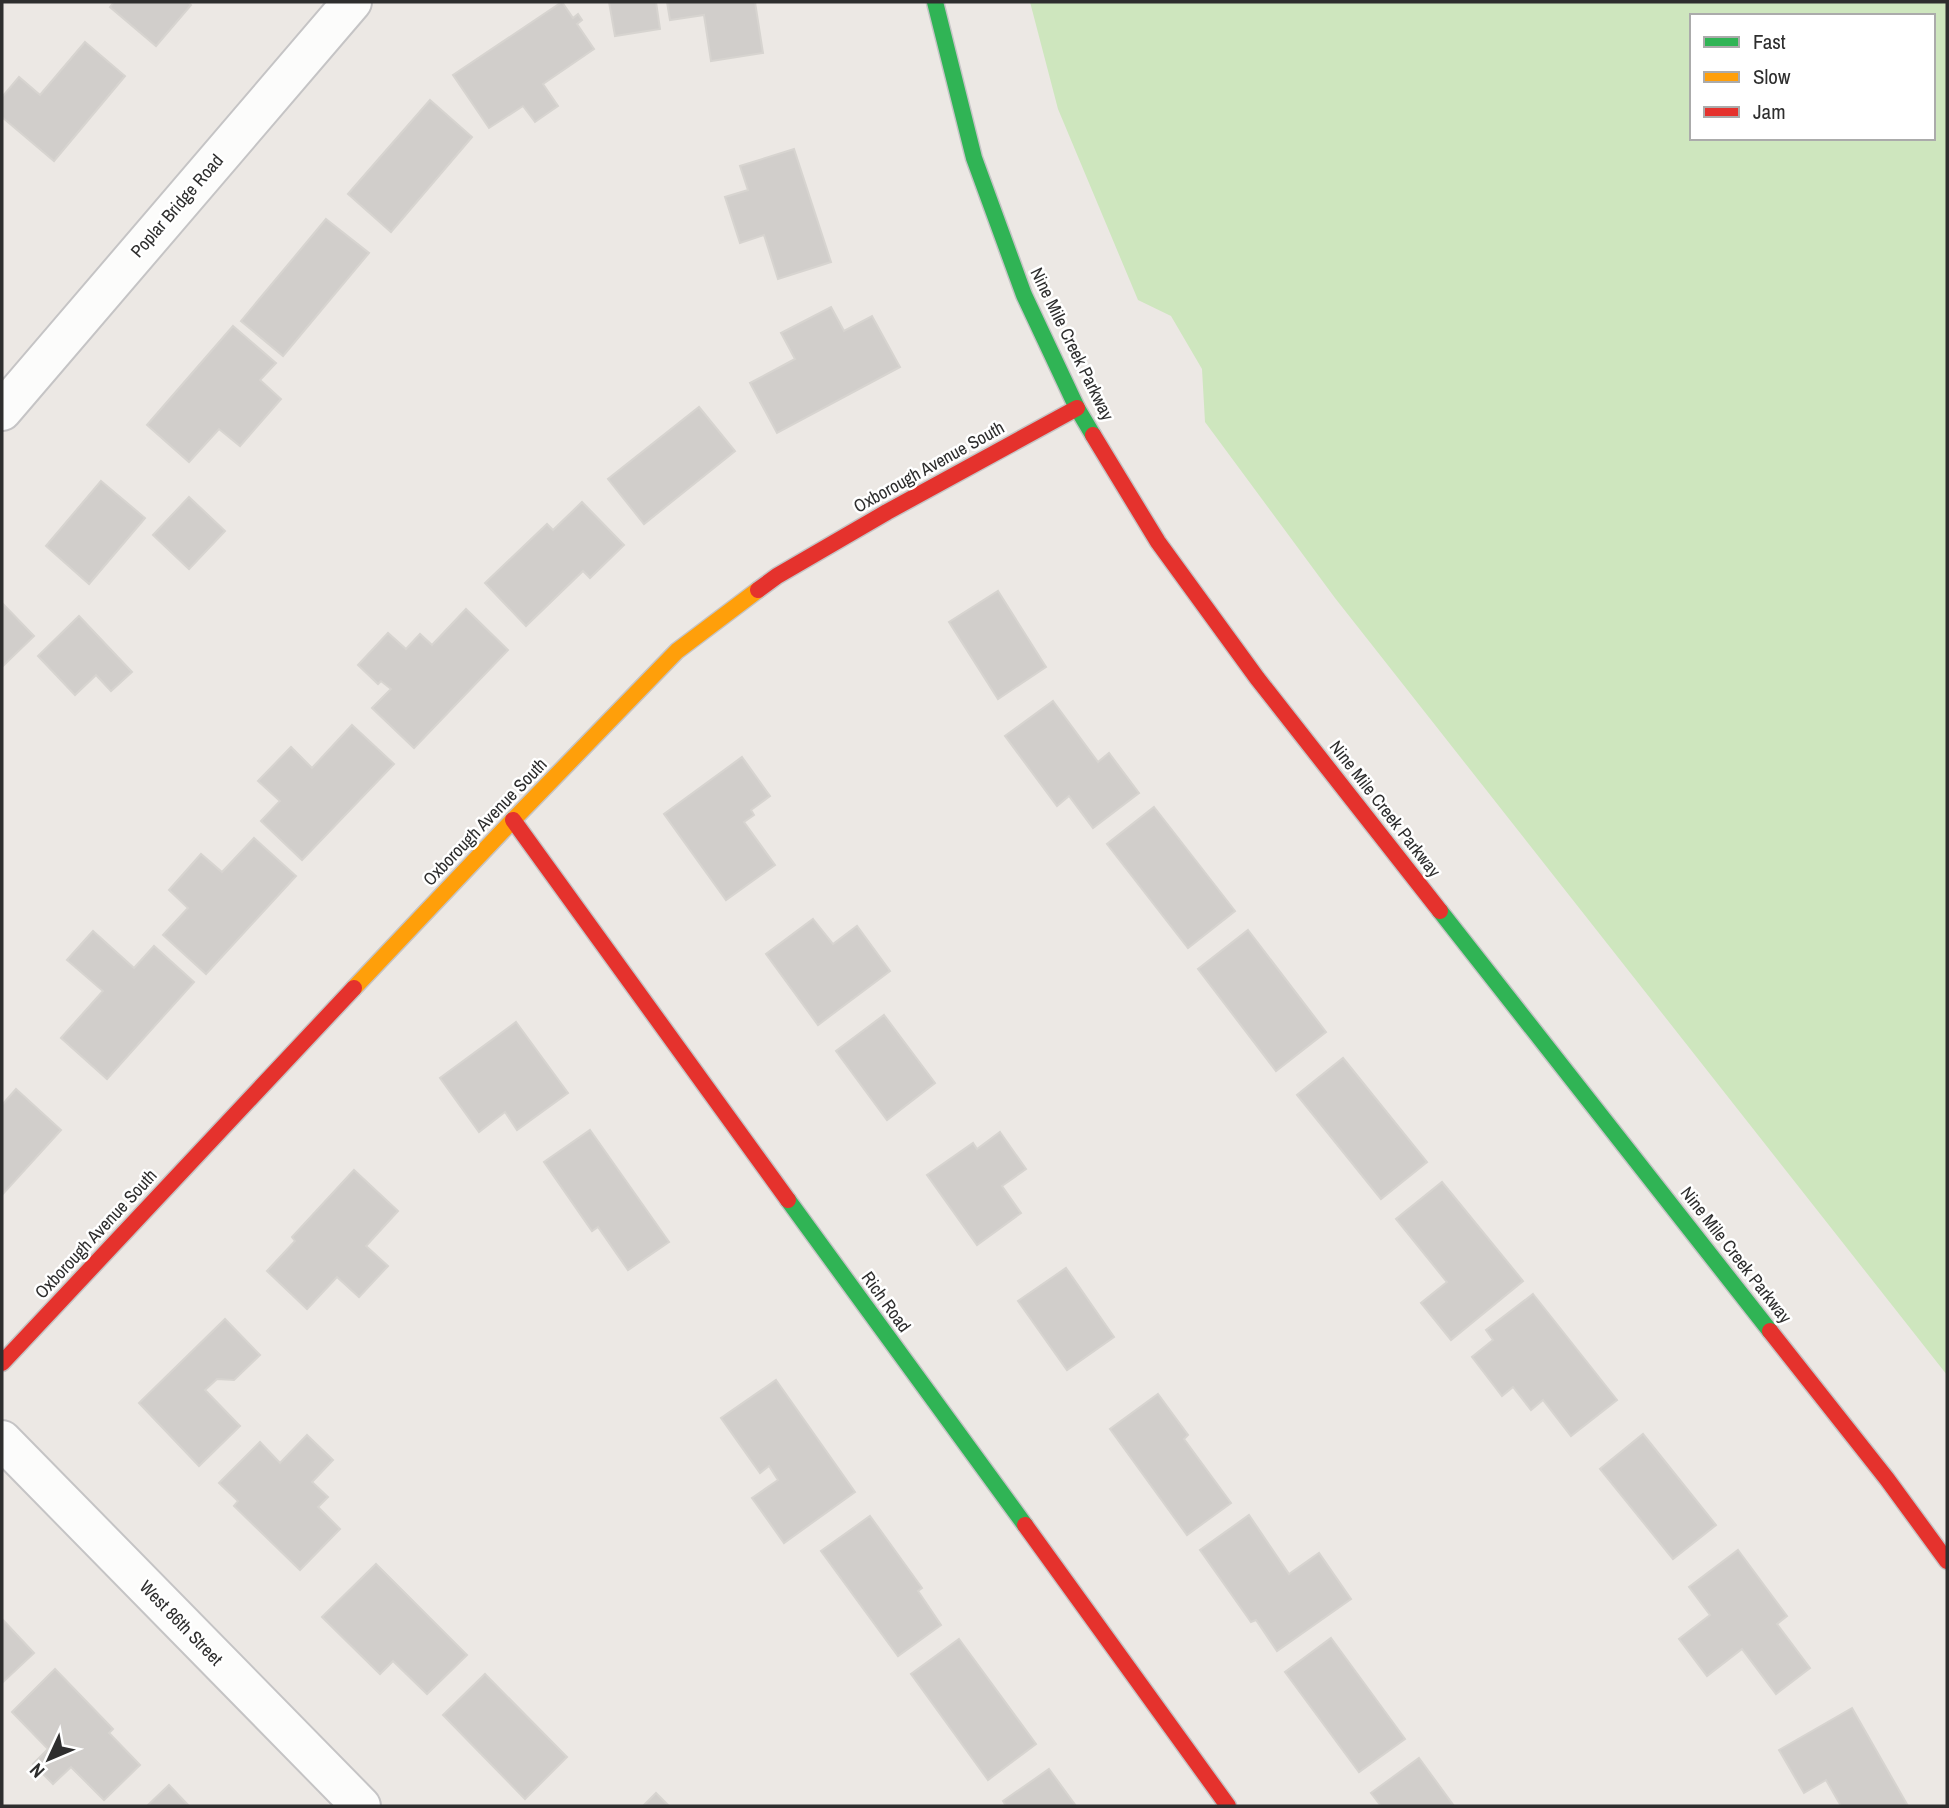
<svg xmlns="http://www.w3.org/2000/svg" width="1949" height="1808" font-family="'Archivo Narrow',sans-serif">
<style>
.green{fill:#cee6be;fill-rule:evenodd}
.building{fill:#d1cecb;stroke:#d7d4d0;stroke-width:2}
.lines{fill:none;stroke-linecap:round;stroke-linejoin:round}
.street-casing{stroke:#c5c4c5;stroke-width:42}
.fast-casing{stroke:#c5c4c5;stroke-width:19}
.slow-casing{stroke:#c5c4c5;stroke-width:19}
.jam-casing{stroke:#c5c4c5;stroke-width:19}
.street{stroke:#fcfcfb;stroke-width:38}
.fast{stroke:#30b455;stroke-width:16}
.slow{stroke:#ff9f0a;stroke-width:16}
.jam{stroke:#e5322d;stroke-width:16}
.labels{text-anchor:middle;stroke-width:5;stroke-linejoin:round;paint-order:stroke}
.street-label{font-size:18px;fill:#2e2e2e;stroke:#fff}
</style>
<rect width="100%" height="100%" fill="#ece8e4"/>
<path class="green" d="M 1030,2 L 1947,2 L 1947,1375 L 1335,598 L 1205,422 L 1202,369 L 1171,316 L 1138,300 L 1058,109 ZM 1692,16 L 1933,16 L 1933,138 L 1692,138 Z"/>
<g class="building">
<polygon points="114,2 190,2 189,3 191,5 156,46 110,7"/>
<polygon points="562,2 573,18 578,14 582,20 577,24 594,49 543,84 558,106 535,122 523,106 489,128 453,75"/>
<polygon points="609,2 656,2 660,29 615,36"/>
<polygon points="667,2 755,2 763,53 711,61 704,15 670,20"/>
<polygon points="85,42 125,76 54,161 2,117 2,97 19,77 40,95"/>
<polygon points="430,100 472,137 391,232 348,194"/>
<polygon points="794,149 831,262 778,279 764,235 740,243 725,197 748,190 740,166"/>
<polygon points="326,219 369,253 283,356 241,321"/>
<polygon points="831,307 844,331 872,316 900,367 777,433 750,383 795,359 781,333"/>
<polygon points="233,326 276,363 260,380 281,399 240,446 219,429 189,462 147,425"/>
<polygon points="699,407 735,451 644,524 608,479"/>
<polygon points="101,481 145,518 89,584 46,546"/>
<polygon points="189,497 225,531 189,569 153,535"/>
<polygon points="582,502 624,545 590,578 583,571 526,626 485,583 547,524 553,530"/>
<polygon points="998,591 1046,667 998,699 949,622"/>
<polygon points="2,603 34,636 2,667"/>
<polygon points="466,609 508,650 414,748 372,708 391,689 381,681 378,684 358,665 388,633 406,649 420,634 432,645"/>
<polygon points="79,616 132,672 111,691 96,675 75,695 38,656"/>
<polygon points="1053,701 1098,762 1109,753 1139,793 1093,828 1069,796 1057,806 1005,736"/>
<polygon points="352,725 394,764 302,860 261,821 280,801 258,781 291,747 312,768"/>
<polygon points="742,757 770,796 751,810 754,815 744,822 775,865 726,900 664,814"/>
<polygon points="1154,807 1235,911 1188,948 1107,844"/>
<polygon points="254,838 296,876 206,974 163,935 188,908 169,890 201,854 222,872"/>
<polygon points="813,919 833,944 857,926 890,971 818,1025 766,954"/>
<polygon points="1248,930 1326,1032 1276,1071 1198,969"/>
<polygon points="93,931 134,968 154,946 194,982 107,1079 61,1038 103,991 67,960"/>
<polygon points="884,1015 935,1083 887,1120 836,1051"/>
<polygon points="516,1022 568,1093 517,1130 505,1112 479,1132 440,1078"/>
<polygon points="1343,1058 1427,1162 1381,1199 1297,1095"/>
<polygon points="16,1089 61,1130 2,1195 2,1105"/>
<polygon points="590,1130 669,1242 628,1270 598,1227 592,1231 544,1162"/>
<polygon points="1000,1132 1026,1169 1002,1186 1021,1213 977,1245 927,1175 973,1143 977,1149"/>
<polygon points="354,1170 398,1211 366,1246 388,1266 359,1297 337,1277 307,1309 267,1271 295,1241 292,1237"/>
<polygon points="1442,1182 1523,1281 1451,1340 1421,1303 1447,1282 1396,1219"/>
<polygon points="1066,1268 1114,1337 1067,1370 1018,1301"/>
<polygon points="1533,1294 1617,1400 1571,1436 1543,1400 1531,1410 1513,1387 1502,1396 1472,1357 1493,1340 1486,1330"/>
<polygon points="225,1319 260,1355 234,1380 217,1379 205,1390 240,1426 199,1466 139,1403"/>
<polygon points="776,1380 855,1492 784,1543 752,1498 778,1480 769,1466 760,1473 721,1418"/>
<polygon points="1158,1394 1188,1435 1184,1439 1231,1503 1187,1535 1110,1429"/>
<polygon points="1643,1434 1716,1525 1673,1559 1600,1469"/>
<polygon points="307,1435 333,1460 312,1482 328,1497 318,1507 340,1529 300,1570 234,1506 238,1501 219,1483 260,1442 280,1463"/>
<polygon points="1249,1515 1289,1574 1319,1553 1351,1599 1277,1651 1256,1620 1251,1622 1200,1550"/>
<polygon points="870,1516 922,1588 918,1591 941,1625 898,1656 821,1551"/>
<polygon points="1738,1550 1787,1616 1777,1624 1810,1668 1776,1694 1742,1649 1707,1676 1679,1639 1710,1615 1689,1587"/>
<polygon points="376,1564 467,1655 427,1694 393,1661 380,1674 322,1617"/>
<polygon points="2,1619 34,1653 2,1683"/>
<polygon points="1331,1638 1405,1739 1359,1772 1285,1672"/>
<polygon points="959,1639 1036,1744 988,1780 911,1674"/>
<polygon points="55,1669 113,1729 109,1733 140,1765 104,1800 71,1767 53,1784 33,1764 48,1749 12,1712"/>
<polygon points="485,1674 567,1757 525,1799 443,1715"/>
<polygon points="1852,1708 1908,1806 1841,1806 1826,1780 1804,1793 1779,1750"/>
<polygon points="1419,1758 1454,1806 1381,1806 1371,1793"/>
<polygon points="1049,1769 1076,1806 1006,1806 1003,1801"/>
<polygon points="169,1785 189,1806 147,1806"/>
<polygon points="656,1793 669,1806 643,1806"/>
</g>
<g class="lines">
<defs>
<g id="street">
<polyline points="2,411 352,2"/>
<polyline points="2,1440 361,1806"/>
</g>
<g id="fast">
<polyline points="935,2 974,158 1024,295 1077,408 1093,435"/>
<polyline points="1440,911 1770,1331"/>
<polyline points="788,1200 1025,1525"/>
</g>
<polyline id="slow" points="354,988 513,820 677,651 758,590"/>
<g id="jam">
<polyline points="1093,435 1158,542 1257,678 1440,911"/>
<polyline points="758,590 777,576 887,512 1077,408"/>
<polyline points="513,820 788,1200"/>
<polyline points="1770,1331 1887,1479 1947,1561"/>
<polyline points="2,1363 354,988"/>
<polyline points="1025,1525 1228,1806"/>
</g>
</defs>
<use href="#street" class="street-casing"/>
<use href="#fast" class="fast-casing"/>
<use href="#slow" class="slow-casing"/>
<use href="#jam" class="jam-casing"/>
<use href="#street" class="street"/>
<use href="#fast" class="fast"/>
<use href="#slow" class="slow"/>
<use href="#jam" class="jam"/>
</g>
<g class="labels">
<g class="street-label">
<text transform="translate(177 206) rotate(-49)" y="6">Poplar Bridge Road</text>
<text transform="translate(1072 344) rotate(64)" y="6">Nine Mile Creek Parkway</text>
<text transform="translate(929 467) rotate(-29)" y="6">Oxborough Avenue South</text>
<text transform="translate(1385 809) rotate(52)" y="6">Nine Mile Creek Parkway</text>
<text transform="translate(485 822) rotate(-46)" y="6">Oxborough Avenue South</text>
<text transform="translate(96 1234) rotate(-47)" y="6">Oxborough Avenue South</text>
<text transform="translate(1736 1255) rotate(52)" y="6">Nine Mile Creek Parkway</text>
<text transform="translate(886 1302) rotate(54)" y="6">Rich Road</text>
<text transform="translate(181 1623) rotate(46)" y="6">West 86th Street</text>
</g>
</g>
<rect width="1949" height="1808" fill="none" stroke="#2e2e2e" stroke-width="7"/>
<rect x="1690" y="14" width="245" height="126" fill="#ffffff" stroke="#ababab" stroke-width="2"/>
<rect x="1704" y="37" width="35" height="10" fill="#30b455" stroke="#ababab" stroke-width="2"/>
<text x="1753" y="49" font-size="21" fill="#2e2e2e">Fast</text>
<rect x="1704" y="72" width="35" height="10" fill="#ff9f0a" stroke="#ababab" stroke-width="2"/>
<text x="1753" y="84" font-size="21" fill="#2e2e2e">Slow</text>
<rect x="1704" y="107" width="35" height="10" fill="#e5322d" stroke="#ababab" stroke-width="2"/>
<text x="1753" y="119" font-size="21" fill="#2e2e2e">Jam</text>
<g transform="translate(49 1759) rotate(226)" stroke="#ffffff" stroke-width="5" paint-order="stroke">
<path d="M0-5L12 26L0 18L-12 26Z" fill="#2e2e2e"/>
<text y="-10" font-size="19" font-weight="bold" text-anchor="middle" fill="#2e2e2e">N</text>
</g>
</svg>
